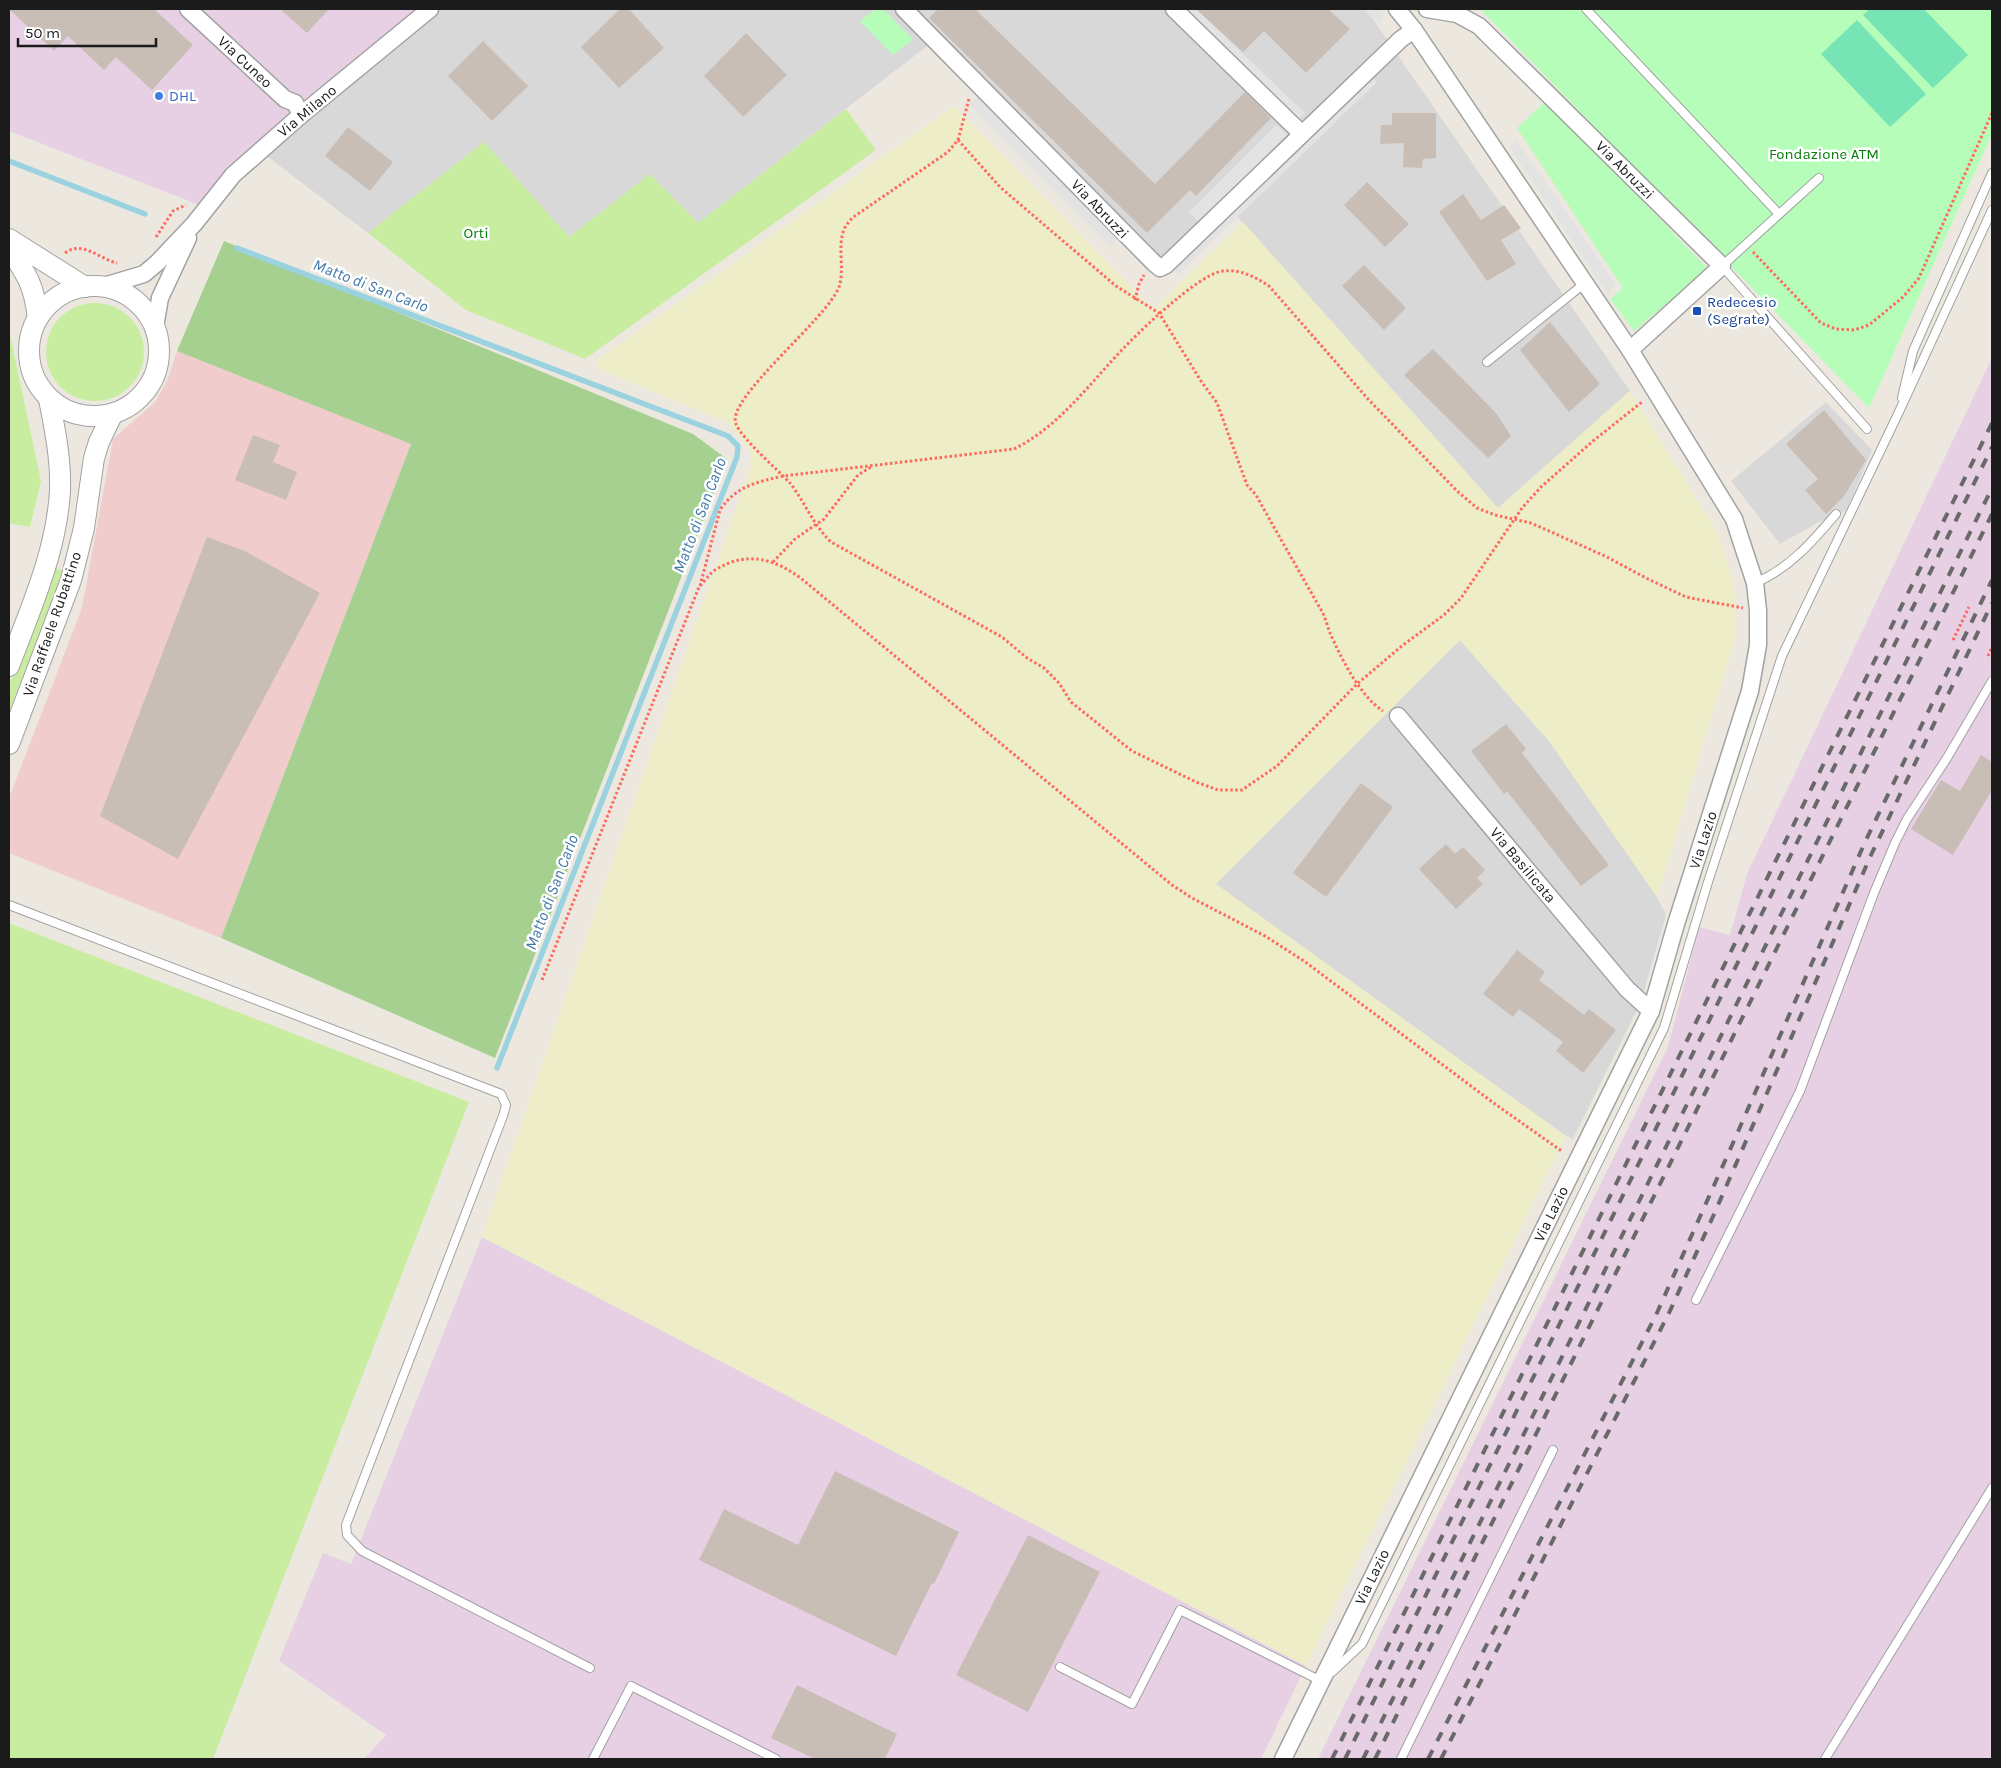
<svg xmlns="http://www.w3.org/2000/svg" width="2001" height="1768" font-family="Karla,sans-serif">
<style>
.residential{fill:#d9d8d8}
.commercial{fill:#f0cccc}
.industrial{fill:#e7d0e4}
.farmland{fill:#edeec8}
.grass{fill:#c8eda0}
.forest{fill:#a5d090}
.park{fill:#b6fdba}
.pitch{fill:#76e4b5}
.parking{fill:#e3e3e3}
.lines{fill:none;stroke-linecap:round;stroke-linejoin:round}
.stream{stroke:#9bd2df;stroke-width:5.5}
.building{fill:#c9beb5}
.service-casing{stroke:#a2a2a2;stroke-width:10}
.minor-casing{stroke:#a2a2a2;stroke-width:19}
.tertiary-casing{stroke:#a2a2a2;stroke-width:22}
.path{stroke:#ff695e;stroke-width:3;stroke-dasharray:2.5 2.5;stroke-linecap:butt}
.service{stroke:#fff;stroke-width:8}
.minor{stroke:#fff;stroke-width:16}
.tertiary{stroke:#fff;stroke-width:20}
.rail{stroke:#696969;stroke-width:4;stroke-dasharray:10 10;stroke-linecap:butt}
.shop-dot{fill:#3f7fe0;stroke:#fff;stroke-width:2}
.transit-dot{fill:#1a4fb4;stroke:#fff;stroke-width:2}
.labels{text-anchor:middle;stroke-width:5;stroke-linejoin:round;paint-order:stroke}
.street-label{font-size:15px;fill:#1b1b1b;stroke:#fff}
.shop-label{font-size:15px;fill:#366cbe;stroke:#fff;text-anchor:start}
.park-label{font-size:15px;fill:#047e09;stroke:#fff}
.transit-label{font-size:15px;fill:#164399;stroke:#fff;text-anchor:start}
.water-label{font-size:16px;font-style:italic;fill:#4078a8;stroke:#fff}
</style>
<rect width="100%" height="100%" fill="#ede8df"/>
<g class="residential">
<polygon points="430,9 1375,9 1370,15 1630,391 1498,508 1228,206 1166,265 935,40 698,223 650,174 569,237 484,142 368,233 260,151"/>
<polygon points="1826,402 1872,450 1846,511 1817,523 1780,544 1731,481"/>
<polygon points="1460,640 1549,741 1657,897 1666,915 1641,1002 1573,1139 1566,1136 1215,884"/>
</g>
<polygon class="commercial" points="177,351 411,444 221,938 9,853 9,798 82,608 113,439 155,402 168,379"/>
<g class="industrial">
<polygon points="9,9 431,9 207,208 9,131"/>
<polygon points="1992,358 1992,1759 1318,1759 1668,1047 1699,927 1730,935 1747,874"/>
<polygon points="482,1237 1306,1666 1261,1759 364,1759 386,1735 279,1661 323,1553 351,1564"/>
</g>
<polygon class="farmland" points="954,106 1153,309 1243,222 1498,508 1630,391 1718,534 1734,585 1736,635 1657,897 1549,741 1460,640 1216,884 1566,1136 1306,1666 482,1237 750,468 752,455 746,445 727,422 601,370 597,366 596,361"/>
<g class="grass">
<polygon points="846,109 876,150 585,359 466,310 368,233 484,142 569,237 650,174 698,223"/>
<circle cx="95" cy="352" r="49"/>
<polygon points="9,330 41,481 30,527 9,523"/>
<polygon points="55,568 63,571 9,712 9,686"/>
<polygon points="9,923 469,1102 213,1759 9,1759"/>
</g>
<polygon class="forest" points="224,241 693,434 727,459 495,1058 221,938 411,444 177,351"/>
<g class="park">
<polygon points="876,9 883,9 913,39 893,55 860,21"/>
<polygon points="1480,9 1992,9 1992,134 1869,408"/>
<polygon points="1546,101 1708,269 1634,331 1610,299 1623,288 1517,128"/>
</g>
<g class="pitch">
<polygon points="1870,9 1924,9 1968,55 1933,88 1863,15"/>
<polygon points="1857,20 1926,94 1890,127 1821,54"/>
</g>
<g class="parking">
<polygon points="1178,9 1196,9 1305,113 1294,123"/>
<polygon points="1363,9 1380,9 1384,13 1380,25"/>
<polygon points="1369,74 1377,82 1178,275 1171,266"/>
<polygon points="982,95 1122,235 1110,246 968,104"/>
<polygon points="1276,125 1287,135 1199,222 1189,212"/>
<polygon points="1516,139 1615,283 1609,296 1509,147"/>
</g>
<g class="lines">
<g class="stream">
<polyline points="9,161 145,214"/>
<polyline points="237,248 728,436 738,446 737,457 497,1068"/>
</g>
</g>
<g class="building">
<polygon points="9,9 154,9 193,45 152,90 116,57 104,70 68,36 54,51"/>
<polygon points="280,9 329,9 307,33"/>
<polygon points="620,9 629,9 664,48 619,88 581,47"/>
<polygon points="938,9 975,9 1155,184 1245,92 1271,118 1196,196 1190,190 1147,233 929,18"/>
<polygon points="1196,9 1328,9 1350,29 1306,73 1264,31 1243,52"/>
<polygon points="746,33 787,75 743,117 704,76"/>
<polygon points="483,41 528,86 492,121 448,76"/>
<polygon points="1392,113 1436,113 1436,158 1423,159 1422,168 1403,167 1404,143 1380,144 1381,125 1392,125"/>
<polygon points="348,127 393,162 370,191 325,156"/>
<polygon points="1367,182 1409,224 1385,247 1344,205"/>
<polygon points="1463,194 1481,220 1504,205 1521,228 1501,240 1516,264 1487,281 1439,212"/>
<polygon points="1364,265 1406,308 1384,330 1342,286"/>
<polygon points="1550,322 1600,384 1569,412 1520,350"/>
<polygon points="1433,349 1496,413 1511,436 1488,458 1404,375"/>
<polygon points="1824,410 1866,460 1844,496 1826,514 1805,490 1818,479 1786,444"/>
<polygon points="253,435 280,445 273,462 297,472 286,500 235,480"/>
<polygon points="207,537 245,551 320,593 178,859 100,816"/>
<polygon points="1506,724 1526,749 1522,753 1609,865 1581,886 1507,791 1504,794 1471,751"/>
<polygon points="1981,755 1992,762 1992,790 1953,855 1911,829 1941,780 1960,791"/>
<polygon points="1361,783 1393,807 1326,897 1293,873"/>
<polygon points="1446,844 1455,854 1463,847 1485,870 1477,878 1483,884 1456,909 1419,869"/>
<polygon points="1517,950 1545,972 1539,980 1584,1015 1589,1009 1616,1030 1583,1073 1556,1051 1563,1042 1519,1009 1513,1017 1483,994"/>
<polygon points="835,1471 959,1532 934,1584 932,1583 896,1656 699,1560 724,1509 798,1545"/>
<polygon points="1028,1535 1100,1572 1028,1712 956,1675"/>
<polygon points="797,1685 897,1734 885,1759 815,1759 771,1738"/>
</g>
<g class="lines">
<defs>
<g id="service">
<polyline points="1586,9 1779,214"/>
<polyline points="1819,178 1722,266 1867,429"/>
<polyline points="1487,362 1585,283"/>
<polyline points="1902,398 1913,351 1992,173"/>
<path d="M 1755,583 C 1790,568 1812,542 1836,514"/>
<polyline points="9,905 501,1094 506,1105 503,1116 346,1525 347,1535 362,1551 590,1668"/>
<polyline points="1696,1300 1800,1091 1874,893 1895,843 1907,819 1947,758 1992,681"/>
<polyline points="1060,1667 1132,1704 1180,1610 1321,1681"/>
<polyline points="1332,1672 1362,1644 1664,1028 1708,882 1782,656 1898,414 1992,210"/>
<polyline points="593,1759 631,1686 776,1759"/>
<polyline points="1401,1759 1553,1450"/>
<polyline points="1825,1759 1992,1488"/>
</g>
<g id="minor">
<polyline points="188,9 285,99 295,103 301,115"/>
<polyline points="904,9 1154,263 1160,268 1166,265 1401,39 1414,30"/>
<polyline points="1174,9 1302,134"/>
<polyline points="1427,9 1457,14 1479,26 1722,266 1630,350"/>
<polyline points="107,285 144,274 157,263 194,224 233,175 301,115 430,9"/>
<polyline points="155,327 160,298 188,238"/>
<polyline points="1398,716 1627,989 1651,1011"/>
<polyline points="1283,1759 1651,1011 1676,924 1750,691 1758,645 1758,610 1755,583 1734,519 1630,350 1414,30 1397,9"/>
</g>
<g id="tertiary">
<polyline points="9,239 85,287"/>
<path d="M 9,248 C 27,275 34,285 38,318"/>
<circle cx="94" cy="351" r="65"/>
<path d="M 9,666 C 30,610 57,551 60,490 C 61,459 55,430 49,399"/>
<polyline points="9,744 71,580 84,528 94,458 99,442 112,415"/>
</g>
</defs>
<use href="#service" class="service-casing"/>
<use href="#minor" class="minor-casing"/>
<use href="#tertiary" class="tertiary-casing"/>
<g class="path">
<path d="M 969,99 L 958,140 L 948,152 L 852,218 C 849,222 845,226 844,230 C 837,246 845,270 839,287 C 827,319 725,399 736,424 C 742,439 777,469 790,483 C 805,502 813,525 831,542 L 1002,637 L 1027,658 L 1044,668 L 1059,683 L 1071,702 L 1132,751 L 1196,782 L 1218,790 L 1242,790 L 1277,766 L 1357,684 L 1403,645 L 1444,615 L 1461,598 L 1522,508 L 1541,487 L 1593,441 L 1642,402"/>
<path d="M 958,140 L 1000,187 L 1042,223 L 1116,286 L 1159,313 L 1201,381 L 1217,403 L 1247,485 L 1256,495 C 1277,533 1299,571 1320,608 C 1325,616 1327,625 1330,633 C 1341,658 1360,696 1383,711"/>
<polyline points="156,237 173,211 186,205"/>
<polyline points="1753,252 1821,323 1836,329 1854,330 1869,325 1903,297 1919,278 1992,113"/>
<path d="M 65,253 C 82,240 100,259 117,263"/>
<polyline points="1135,300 1139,284 1144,275"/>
<polyline points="773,562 795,539 824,519 858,475 871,467"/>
<path d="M 700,586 L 720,510 C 736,486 757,482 783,476 L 1014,449 C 1058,427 1087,387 1120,352 C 1138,333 1157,315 1178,298 C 1189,289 1209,273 1223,271 C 1241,269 1255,277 1269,286 L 1368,399 L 1457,491 L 1477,508 L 1495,515 L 1531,523 L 1605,556 L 1648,579 L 1686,597 L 1743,608"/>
<polyline points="1953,640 1969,607"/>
<polyline points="1988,656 1992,647"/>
<path d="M 542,980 L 699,587 C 704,582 709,574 715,570 C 747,550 776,559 803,580 L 1172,885 L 1192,898 L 1265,936 L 1304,961 L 1495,1104 L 1563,1152"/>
</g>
<use href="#service" class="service"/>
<use href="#minor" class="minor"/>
<use href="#tertiary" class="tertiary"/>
<g class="rail">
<polyline points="1332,1759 1992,423"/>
<polyline points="1345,1759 1992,447"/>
<polyline points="1363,1759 1992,488"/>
<polyline points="1375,1759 1992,514"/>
<polyline points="1428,1759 1656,1315 1733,1143 1865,842 1992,580"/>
<polyline points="1441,1759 1669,1313 1715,1212 1871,855 1992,603"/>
</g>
</g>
<circle class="shop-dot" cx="159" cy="96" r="5"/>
<rect class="transit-dot" x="1692" y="306" width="10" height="10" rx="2.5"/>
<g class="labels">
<g class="street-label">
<text transform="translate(245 62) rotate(43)" y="5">Via Cuneo</text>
<text transform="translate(307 111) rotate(-40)" y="5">Via Milano</text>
<text transform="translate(1625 170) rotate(45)" y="5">Via Abruzzi</text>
<text transform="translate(1100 209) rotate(46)" y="5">Via Abruzzi</text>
<text transform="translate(52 624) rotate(-71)" y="5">Via Raffaele Rubattino</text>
<text transform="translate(1703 840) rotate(-72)" y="5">Via Lazio</text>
<text transform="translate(1523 865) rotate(50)" y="5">Via Basilicata</text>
<text transform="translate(1551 1214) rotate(-64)" y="5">Via Lazio</text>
<text transform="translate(1372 1577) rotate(-64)" y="5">Via Lazio</text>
</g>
<g class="shop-label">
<text x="169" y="101">DHL</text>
</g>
<g class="park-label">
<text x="1824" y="159">Fondazione ATM</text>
<text x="476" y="238">Orti</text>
</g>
<g class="transit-label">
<text x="1707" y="307">Redecesio<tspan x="1707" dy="17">(Segrate)</tspan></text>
</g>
<g class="water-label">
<text transform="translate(371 285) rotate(21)" y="6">Matto di San Carlo</text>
<text transform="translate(699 515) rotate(-69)" y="6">Matto di San Carlo</text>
<text transform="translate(551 892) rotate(-69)" y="6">Matto di San Carlo</text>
</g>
</g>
<rect width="2001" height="1768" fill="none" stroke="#1b1b1b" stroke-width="20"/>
<path d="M18 38v8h138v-8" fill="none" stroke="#1b1b1b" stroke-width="2.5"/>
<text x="25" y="38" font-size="15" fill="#1b1b1b" stroke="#ffffff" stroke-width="4" paint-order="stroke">50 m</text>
</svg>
